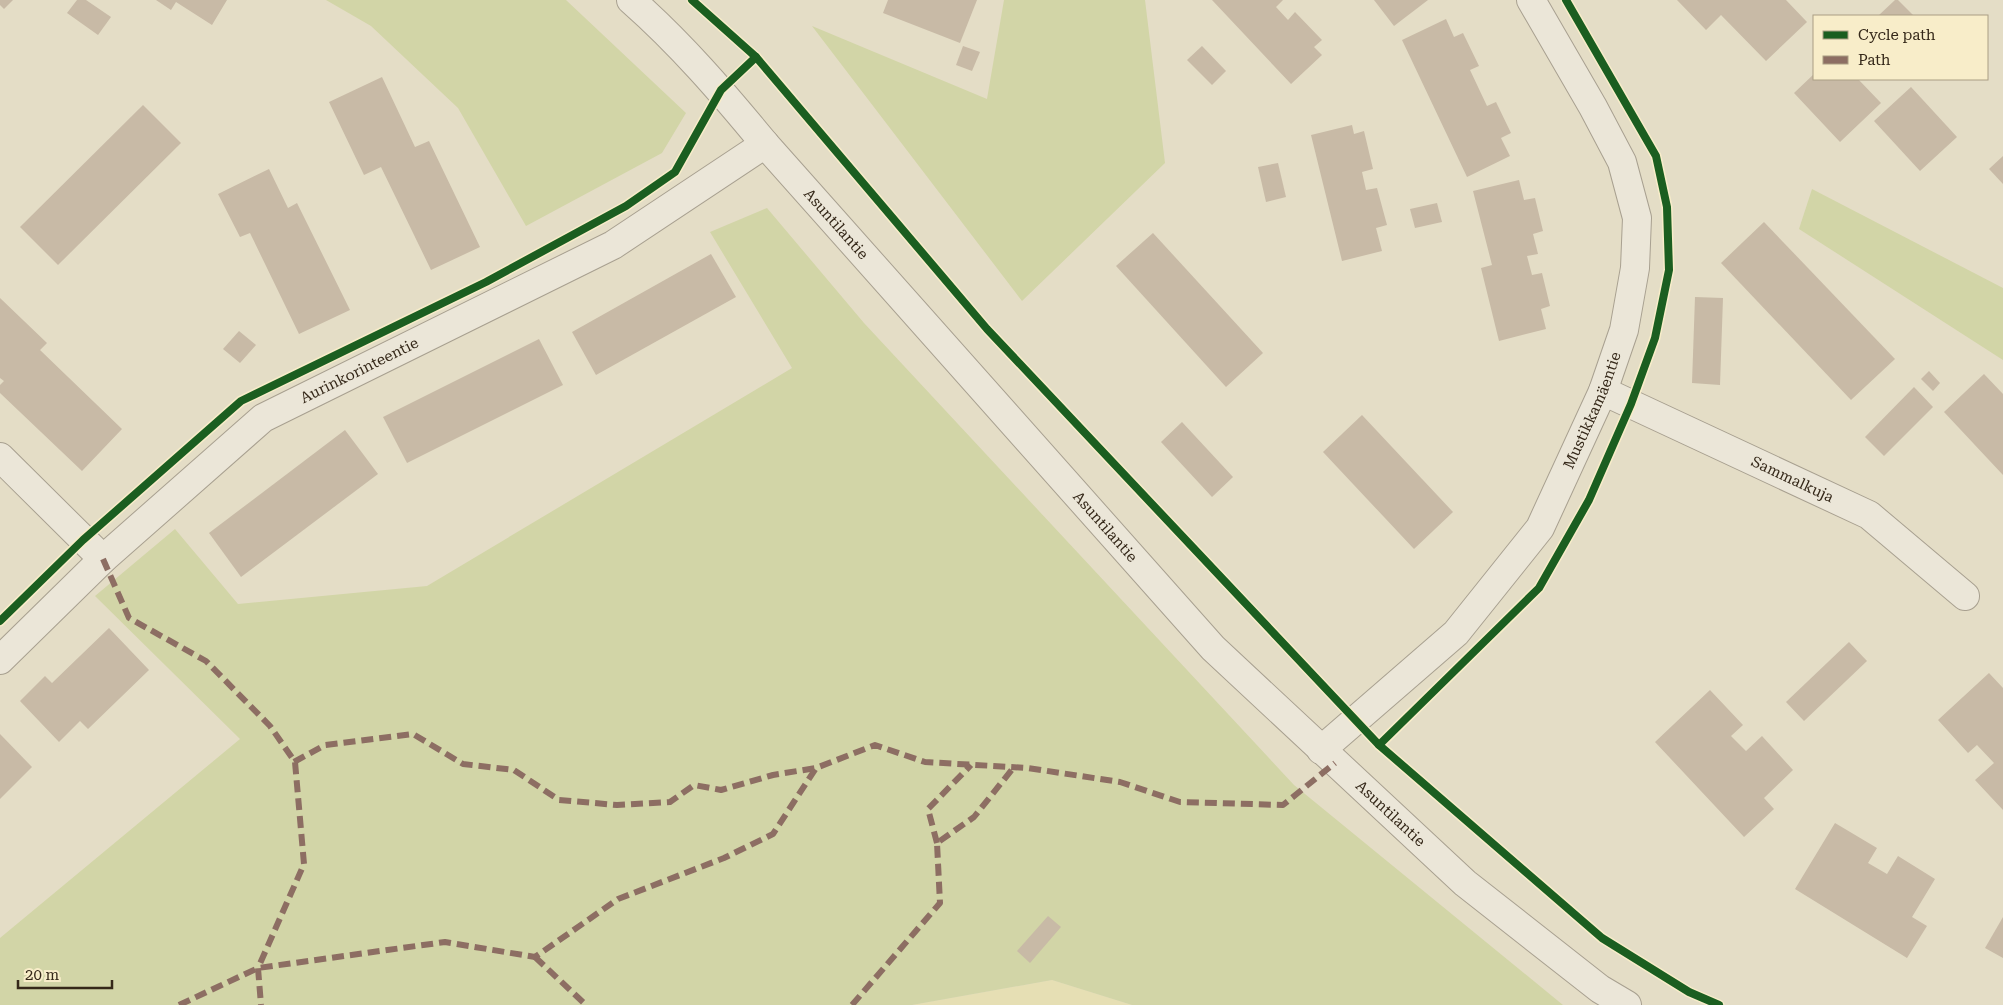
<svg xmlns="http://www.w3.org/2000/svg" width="2003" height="1005" font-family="'Roboto Serif',serif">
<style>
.farmland{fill:#e6dfb4}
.green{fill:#d2d5a7}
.building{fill:#c8baa6}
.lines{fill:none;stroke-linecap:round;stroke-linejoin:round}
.minor-casing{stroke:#a8a090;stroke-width:30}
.tertiary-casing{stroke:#a8a090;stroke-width:30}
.minor{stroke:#ebe6d8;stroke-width:28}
.tertiary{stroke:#ebe6d8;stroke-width:28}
.quiet{stroke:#8d6e63;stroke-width:6;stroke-dasharray:12 6;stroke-linecap:butt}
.cycleway-casing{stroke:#f8edc9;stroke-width:11}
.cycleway{stroke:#1b5e20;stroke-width:8}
.labels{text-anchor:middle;stroke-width:4;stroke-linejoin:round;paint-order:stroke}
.street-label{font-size:15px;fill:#352819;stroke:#f8edc9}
</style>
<rect width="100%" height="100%" fill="#e4ddc6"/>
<polygon class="farmland" points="1052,980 1132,1005 912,1005"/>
<g class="green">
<polygon points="326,0 566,0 686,113 662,153 526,226 458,108 371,26"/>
<polygon points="1004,0 1145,0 1165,163 1022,301 812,26 987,99"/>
<polygon points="1812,189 2003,288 2003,360 1799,229"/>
<polygon points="767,208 864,323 1294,785 1563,1005 1132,1005 1052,980 912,1005 0,1005 0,938 240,739 95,596 175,529 238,604 427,586 792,368 710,232"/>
</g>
<g class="building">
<polygon points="0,0 13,0 4,9 0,5"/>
<polygon points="77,0 86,0 111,17 98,35 67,13"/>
<polygon points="156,0 227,0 212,25 176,2 171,10"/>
<polygon points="888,0 977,0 960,43 883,13"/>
<polygon points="1212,0 1283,0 1276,7 1288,20 1295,12 1322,40 1314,47 1322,55 1291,84"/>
<polygon points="1374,0 1428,0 1394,26"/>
<polygon points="1677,0 1786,0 1807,22 1766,61 1721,15 1706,30"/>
<polygon points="1895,0 1898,0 1914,16 1878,16"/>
<polygon points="1446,19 1454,37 1463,33 1479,66 1470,70 1487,106 1496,102 1511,133 1501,138 1510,156 1467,177 1402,40"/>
<polygon points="963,46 980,52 972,71 956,65"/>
<polygon points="1202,46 1226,71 1212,85 1187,60"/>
<polygon points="1814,74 1814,79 1858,79 1881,103 1840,142 1794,93"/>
<polygon points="382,77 415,147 429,141 480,247 431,270 381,167 364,175 329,102"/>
<polygon points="1911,87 1957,137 1920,171 1874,121"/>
<polygon points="143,105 181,143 58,265 20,227"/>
<polygon points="1352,125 1354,134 1364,131 1373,169 1362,172 1366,190 1377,188 1387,225 1376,228 1382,251 1342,261 1311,135"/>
<polygon points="2003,156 2003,184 1989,169"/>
<polygon points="1278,163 1286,197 1266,202 1258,167"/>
<polygon points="269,169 288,208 297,203 350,310 299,334 250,233 240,237 218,194"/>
<polygon points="1519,180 1524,200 1535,198 1543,231 1533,234 1538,254 1527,256 1532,275 1542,273 1550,306 1541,309 1546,329 1499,341 1481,268 1492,265 1473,191"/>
<polygon points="1437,203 1442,222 1415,228 1410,209"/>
<polygon points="1764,222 1895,359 1851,400 1721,263"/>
<polygon points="1153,233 1263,353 1226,387 1116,266"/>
<polygon points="711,254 736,297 596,375 572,332"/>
<polygon points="1695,297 1723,298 1720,385 1692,383"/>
<polygon points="0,298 47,343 40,350 122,429 82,471 0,393 0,385 4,381 0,378"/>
<polygon points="239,331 256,345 240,363 223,349"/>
<polygon points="539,339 563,385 407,463 383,417"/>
<polygon points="1929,371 1940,383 1933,391 1921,379"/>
<polygon points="1984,374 2003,394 2003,475 1944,412"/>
<polygon points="1914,387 1933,407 1884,456 1865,437"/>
<polygon points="1362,415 1453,512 1414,549 1323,452"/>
<polygon points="1182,422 1233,477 1212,497 1161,442"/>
<polygon points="345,430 378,474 241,577 209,533"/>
<polygon points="109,628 149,670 88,729 80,721 59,742 20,701 45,676 52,683"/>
<polygon points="1849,642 1867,661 1804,721 1786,702"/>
<polygon points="1989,673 2003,688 2003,810 1975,780 1994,763 1977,745 1968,753 1938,720"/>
<polygon points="1710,690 1743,725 1731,736 1746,751 1762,736 1793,770 1764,798 1774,809 1744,837 1655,742"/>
<polygon points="0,734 32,767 0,799"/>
<polygon points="1835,823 1877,848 1868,863 1887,874 1898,856 1935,879 1912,917 1927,926 1907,958 1795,889"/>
<polygon points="1048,916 1061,927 1030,963 1017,951"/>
<polygon points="2003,917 2003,958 1985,948"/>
</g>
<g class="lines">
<defs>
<g id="minor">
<path id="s1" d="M 1603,391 L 1869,515 L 1965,596"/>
<polyline points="0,457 103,559"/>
<path id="s2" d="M 0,660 L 103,559 L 263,418 L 613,245 L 765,144"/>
<path id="s3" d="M 1321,750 L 1456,633 L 1540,528 L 1603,391 L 1624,330 L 1635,268 L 1637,218 L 1622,162 L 1593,107 L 1531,0"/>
</g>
<g id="tertiary">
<path id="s4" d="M 631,0 C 681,44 723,93 765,144 L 1213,648 L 1465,883 L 1600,989 L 1627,1005"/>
</g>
</defs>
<use href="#minor" class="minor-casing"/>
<use href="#tertiary" class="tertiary-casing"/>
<use href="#minor" class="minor"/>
<use href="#tertiary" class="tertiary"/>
<g class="quiet">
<polyline points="103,559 129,618 206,661 270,726 295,762 304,864 258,968 261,1005"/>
<polyline points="294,762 325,745 413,734 463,764 514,770 559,800 617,805 670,802 694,785 721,790 773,775 816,768"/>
<polyline points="937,843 928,809 971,765"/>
<polyline points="535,957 586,1005"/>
<polyline points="179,1005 258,968 445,942 535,957 618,899 724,858 773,834 816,768 875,745 925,762 1028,768 1120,782 1180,802 1283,805 1335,763"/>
<polyline points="852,1005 940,903 937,843 974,817 1014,767"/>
</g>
<defs>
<g id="cycleway">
<polyline points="692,0 756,57 987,329 1379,745 1602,938 1689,992 1719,1005"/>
<polyline points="0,621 83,540 241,401 486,282 626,206 675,172 721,90 756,57"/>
<polyline points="1379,745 1539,588 1589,500 1631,404 1655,338 1669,270 1667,207 1656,156 1566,0"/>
</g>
</defs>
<use href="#cycleway" class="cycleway-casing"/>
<use href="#cycleway" class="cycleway"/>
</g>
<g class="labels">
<g class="street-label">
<text dy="5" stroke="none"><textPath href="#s4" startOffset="304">Asuntilantie</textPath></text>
<text dy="5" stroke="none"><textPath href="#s2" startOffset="465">Aurinkorinteentie</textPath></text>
<text dy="5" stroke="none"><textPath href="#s3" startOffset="442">Mustikkamäentie</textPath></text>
<text dy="5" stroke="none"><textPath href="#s1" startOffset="209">Sammalkuja</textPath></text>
<text dy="5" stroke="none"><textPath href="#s4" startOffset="709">Asuntilantie</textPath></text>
<text dy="5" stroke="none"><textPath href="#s4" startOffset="1114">Asuntilantie</textPath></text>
</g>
</g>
<rect x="1813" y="15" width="175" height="65" fill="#f8edc9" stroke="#aa9e83"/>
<rect x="1823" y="31" width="25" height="8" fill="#1b5e20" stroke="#aa9e83"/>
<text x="1858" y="40" font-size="15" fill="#352819">Cycle path</text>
<rect x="1823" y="56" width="25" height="8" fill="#8d6e63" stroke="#aa9e83"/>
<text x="1858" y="65" font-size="15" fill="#352819">Path</text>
<path d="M18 980v8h94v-8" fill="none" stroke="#352819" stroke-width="2.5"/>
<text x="25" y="980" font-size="15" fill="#352819" stroke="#f8edc9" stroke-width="4" paint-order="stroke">20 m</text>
</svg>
